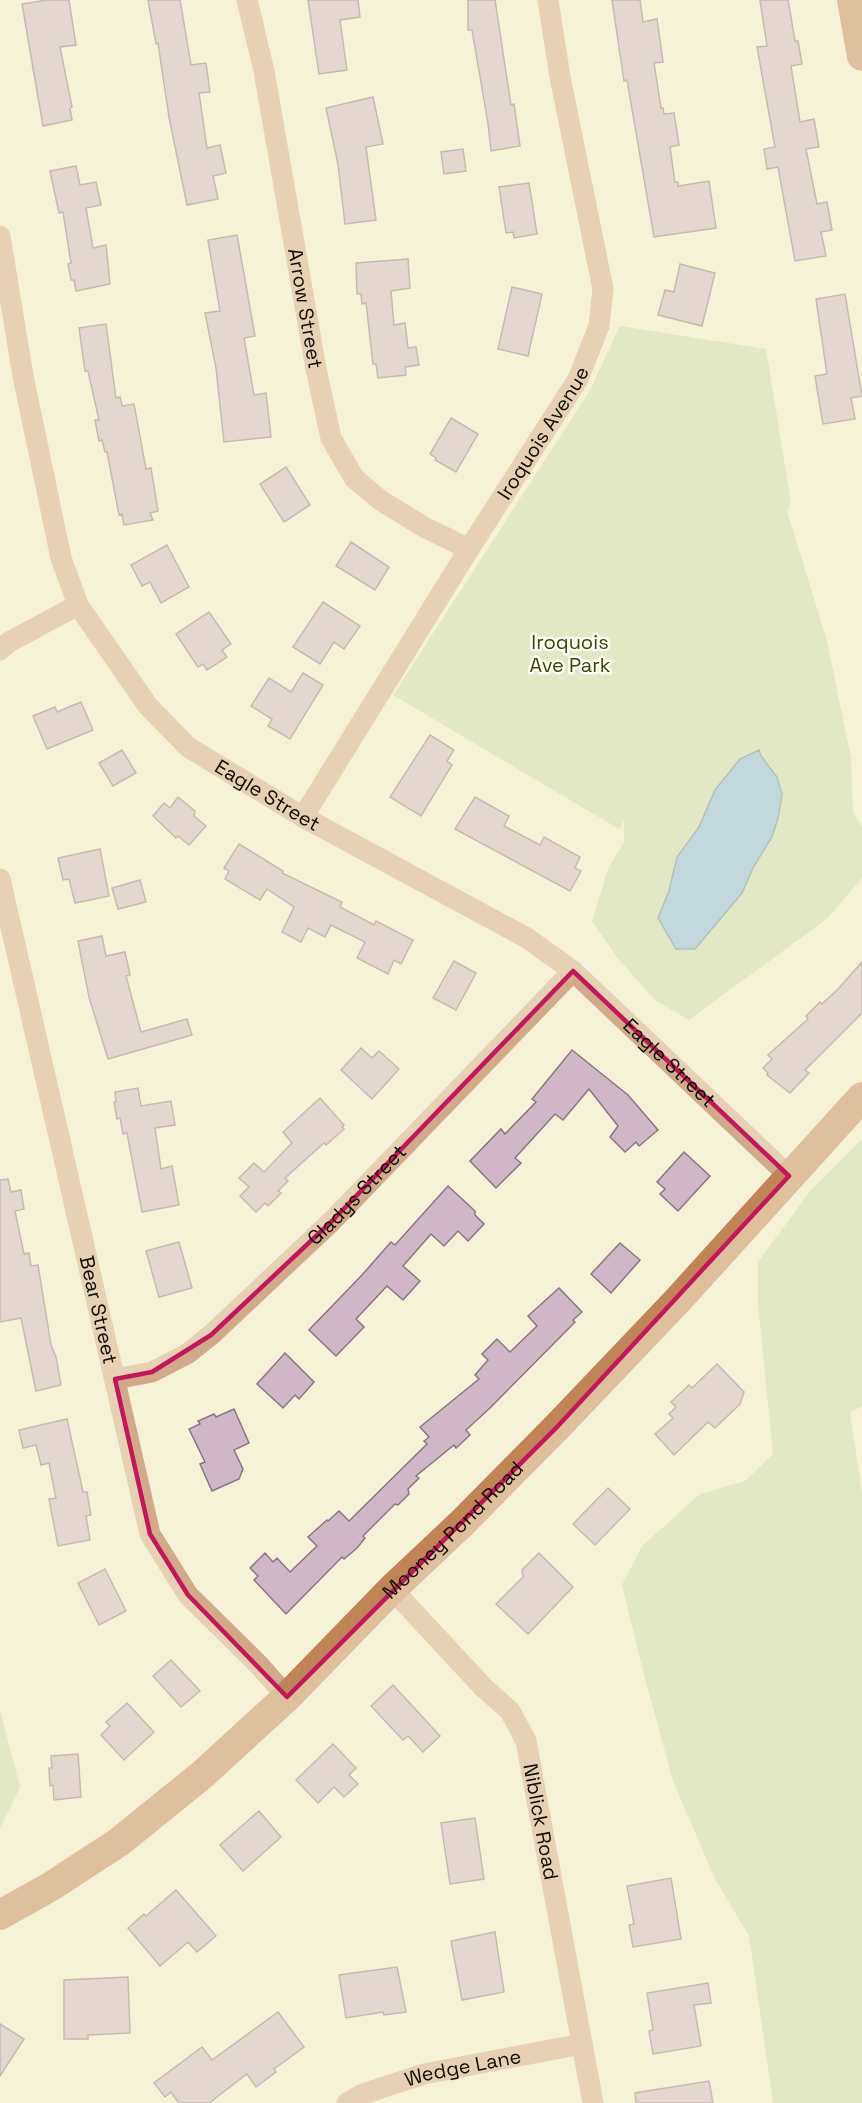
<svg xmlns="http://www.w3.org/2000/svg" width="862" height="2103" font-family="'Space Grotesk',sans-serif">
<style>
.green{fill:#cbd9b0}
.water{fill:#85b9e2;stroke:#6185a0;stroke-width:1.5}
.building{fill:#cfb7c7;stroke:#8b7584;stroke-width:1.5}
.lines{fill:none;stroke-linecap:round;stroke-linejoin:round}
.street{stroke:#d2a98b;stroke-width:21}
.secondary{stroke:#c08457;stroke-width:30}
.marked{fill:none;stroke:#c2185b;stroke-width:4.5;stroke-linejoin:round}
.labels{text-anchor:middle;stroke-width:5;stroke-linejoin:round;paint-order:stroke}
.street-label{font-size:20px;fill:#0e0c05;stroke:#fffef9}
.park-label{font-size:20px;fill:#364601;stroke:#fffef9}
</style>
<rect width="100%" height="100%" fill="#f6f2d7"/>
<g class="green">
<polygon points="620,326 766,349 791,503 787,511 827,641 851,758 853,811 862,827 862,878 828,918 689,1020 655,1000 616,956 592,921 608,869 624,842 624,821 619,829 393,695 589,392"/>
<polygon points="862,1139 862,1406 850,1413 862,1492 862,2103 773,2103 749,1936 715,1879 673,1781 642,1667 622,1585 642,1546 700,1494 745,1481 773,1454 758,1304 758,1262 811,1190"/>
<polygon points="0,1710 20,1787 0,1828"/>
</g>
<polygon class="water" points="759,750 761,756 777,777 782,794 778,818 772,837 754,866 742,893 695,949 676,949 658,918 669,891 677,857 699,827 715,790 740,759"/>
<g class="building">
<polygon points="47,0 69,0 76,45 60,47 72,107 70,108 72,120 43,126 22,4"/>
<polygon points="148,0 180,0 191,65 206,63 210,92 199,93 207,148 220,145 226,173 213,176 218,199 187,205 169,117 158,43 156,44"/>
<polygon points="308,0 358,0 360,17 340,20 347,70 319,74"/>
<polygon points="468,0 495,0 511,105 514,104 520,146 491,151 488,123 472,30 468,30"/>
<polygon points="612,0 640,0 643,22 657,19 663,62 654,63 661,108 663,108 664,114 674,113 679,145 670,147 675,182 678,182 678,186 709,181 716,228 654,237 627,80 624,81"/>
<polygon points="760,0 788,0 795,41 798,41 802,64 791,66 800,122 814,119 819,147 806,149 817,204 827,202 832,230 821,232 826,256 795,261 778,167 767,169 764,149 775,147 757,47 767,46"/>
<polygon points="373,97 383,144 366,147 376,220 345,224 338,164 326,108"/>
<polygon points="463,149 466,171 444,174 441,152"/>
<polygon points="76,166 80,185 96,182 101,205 86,208 93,248 106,245 110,284 76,291 74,280 71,280 68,264 71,263 63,212 59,213 50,171"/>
<polygon points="529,183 537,234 514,238 513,232 506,233 499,187"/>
<polygon points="237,235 255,336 244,338 254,395 266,393 271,437 224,442 216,368 205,313 220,311 208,240"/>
<polygon points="408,259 410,288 391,291 394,325 405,323 408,348 416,347 419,365 405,367 406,375 378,378 376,364 373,364 366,303 362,304 361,294 357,294 356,263"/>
<polygon points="680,264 715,273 702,326 658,315 665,290 674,292"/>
<polygon points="512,287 542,294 528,356 498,349"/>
<polygon points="845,294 862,396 851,398 855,419 823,424 815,376 827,374 816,299"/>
<polygon points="106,324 116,398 120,397 122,406 134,404 146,469 151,468 158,511 150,513 153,520 124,525 122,514 119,515 107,452 105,452 102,440 99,441 95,420 99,420 88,371 85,371 79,328"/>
<polygon points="451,418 478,434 456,472 435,460 436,458 430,454"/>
<polygon points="286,467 310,505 284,522 260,484"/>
<polygon points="351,542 389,567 375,590 336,566"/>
<polygon points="167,545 189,587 161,603 150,582 142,586 131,565"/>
<polygon points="323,602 360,626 344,649 334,642 320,664 293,647"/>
<polygon points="209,612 231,644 222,650 227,657 207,670 203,664 198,667 176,634"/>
<polygon points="303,673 323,685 290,739 268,726 272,719 251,706 269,678 291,692"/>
<polygon points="81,702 93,730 47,749 33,716 55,707 57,712"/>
<polygon points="430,735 454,750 447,761 452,765 421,816 390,797"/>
<polygon points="122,750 136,773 113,786 99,763"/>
<polygon points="178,797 195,811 194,816 206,826 189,845 178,836 176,838 153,816 164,803 170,808"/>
<polygon points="475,797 509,816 504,826 540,845 544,837 580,857 575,868 581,871 570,891 455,829"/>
<polygon points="239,844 283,871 282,873 342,902 340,907 374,925 376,921 413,940 401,964 394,960 388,974 357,958 365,942 331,925 325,937 308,928 301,942 282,932 294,907 267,889 260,900 225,879 229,871 224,868"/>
<polygon points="100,849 109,896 75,903 69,879 63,880 58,858"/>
<polygon points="140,880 146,902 118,909 112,888"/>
<polygon points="102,936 106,956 125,952 130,975 126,976 141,1032 187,1019 192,1035 108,1059 89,997 78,941"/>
<polygon points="454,961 476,973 456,1010 433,998"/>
<polygon points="862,962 862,1013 805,1070 809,1073 790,1093 767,1075 768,1073 763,1068 772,1059 768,1055 808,1019 806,1016 820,1002 822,1004 838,989"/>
<polygon points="361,1048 372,1058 379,1051 399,1069 372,1099 341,1070"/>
<polygon points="572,1050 628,1095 658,1130 639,1146 636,1142 625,1152 610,1137 618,1126 589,1089 563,1120 555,1114 515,1158 521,1163 496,1188 470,1161 501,1129 505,1134 536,1102 532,1099"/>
<polygon points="138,1088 141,1106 171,1101 175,1125 155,1128 161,1169 172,1166 179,1205 142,1212 127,1133 123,1134 120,1118 117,1119 114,1102 116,1102 115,1092"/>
<polygon points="320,1098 344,1125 342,1127 344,1129 326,1145 324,1143 285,1178 288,1181 278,1191 281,1193 268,1206 265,1203 256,1212 240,1196 249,1187 239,1178 254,1163 264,1172 292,1143 283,1132"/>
<polygon points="684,1152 710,1176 678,1211 660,1194 665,1189 657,1182"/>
<polygon points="8,1179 11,1192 21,1190 24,1209 15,1211 24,1254 29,1253 31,1266 38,1265 51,1345 56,1357 61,1385 36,1391 21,1318 0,1322 0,1180"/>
<polygon points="448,1186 475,1211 475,1215 484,1224 468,1241 458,1231 444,1246 431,1234 403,1266 420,1281 403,1300 387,1286 356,1319 364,1327 336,1356 309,1330 362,1275 391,1242 395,1245"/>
<polygon points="179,1242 192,1288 159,1297 146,1251"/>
<polygon points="620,1243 640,1260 611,1293 591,1274"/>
<polygon points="559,1288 582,1312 573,1320 575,1322 491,1407 466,1430 470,1435 456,1448 454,1445 416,1476 419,1478 408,1489 409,1494 398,1505 395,1504 363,1536 365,1538 357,1548 344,1559 342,1557 286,1614 254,1580 258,1576 250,1568 265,1553 273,1562 277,1558 290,1572 317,1546 308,1537 327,1520 328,1521 339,1511 349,1521 427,1444 424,1441 429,1437 420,1427 479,1379 475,1375 488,1360 482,1354 497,1339 510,1352 537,1326 528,1316"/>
<polygon points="285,1353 314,1382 299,1399 295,1395 283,1408 257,1384"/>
<polygon points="717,1364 744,1392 740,1404 715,1428 708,1422 674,1455 655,1434 673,1418 669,1414 676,1407 671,1402 689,1385 692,1388"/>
<polygon points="234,1409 249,1443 234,1450 243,1469 239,1479 212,1491 200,1464 205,1462 189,1429 200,1424 198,1421 214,1414 216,1417"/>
<polygon points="67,1419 83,1492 87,1492 91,1515 86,1516 90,1540 58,1546 49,1499 56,1498 49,1463 41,1465 36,1445 23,1448 19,1430"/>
<polygon points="608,1488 630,1509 595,1545 573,1524"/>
<polygon points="539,1553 573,1587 528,1634 496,1604 523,1577 522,1570"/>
<polygon points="105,1569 126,1611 99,1625 78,1583"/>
<polygon points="171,1660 200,1691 181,1707 153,1676"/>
<polygon points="393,1685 440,1736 423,1752 408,1736 403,1740 371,1706"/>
<polygon points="127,1703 154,1732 124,1760 101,1735 110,1726 106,1722"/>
<polygon points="333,1744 356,1768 349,1775 358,1784 344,1797 334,1787 318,1803 296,1780"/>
<polygon points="78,1754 81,1797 54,1800 53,1785 50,1786 49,1768 52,1768 51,1756"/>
<polygon points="259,1811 281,1837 243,1871 220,1845"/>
<polygon points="475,1818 484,1879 450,1884 441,1823"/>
<polygon points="671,1878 681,1939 633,1947 629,1925 634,1924 627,1886"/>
<polygon points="176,1890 216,1936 197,1952 188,1942 160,1966 128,1928 144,1914 146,1916"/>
<polygon points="495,1932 504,1992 462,2000 451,1941"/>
<polygon points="397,1967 406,2012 384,2015 383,2012 346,2018 339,1975"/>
<polygon points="128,1977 130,2033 88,2035 88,2039 64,2039 64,1980"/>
<polygon points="708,1983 711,2003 694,2005 701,2046 653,2054 649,2031 653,2030 647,1993"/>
<polygon points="278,2012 304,2047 274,2069 276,2072 256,2087 247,2074 209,2103 179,2103 171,2092 165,2097 154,2083 202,2047 212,2060"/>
<polygon points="0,2024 24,2039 0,2076"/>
<polygon points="709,2081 713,2103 636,2103 635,2093"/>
</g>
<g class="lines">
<g class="street">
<path id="s1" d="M 247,0 L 264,71 L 316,369 L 331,438 L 354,478 L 380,500 L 424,527 L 469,549"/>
<path id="s2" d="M 0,236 L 23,376 L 61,558 L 78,605 L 148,706 L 188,747 L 303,817 L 527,938 L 573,971 L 789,1176"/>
<polyline points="0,650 9,642 78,605"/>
<path id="s3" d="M 303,817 L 469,549 L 578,379 L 599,326 L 603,289 L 560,77 L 548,0"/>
<path id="s4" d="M 0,879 L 150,1534 L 188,1595 L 259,1665 L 287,1697"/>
<path id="s5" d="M 115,1379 L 152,1372 L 187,1354 L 211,1335 L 332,1221 L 573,971"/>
<path id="s6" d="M 392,1589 L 484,1688 L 510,1711 L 526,1741 L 593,2103"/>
<path id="s7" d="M 347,2103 L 363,2094 L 424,2074 L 582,2044"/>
</g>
<g class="secondary">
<polyline points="852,0 862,56"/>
<path id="s8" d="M 0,1915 L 50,1887 L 119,1842 L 203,1774 L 287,1697 L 392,1589 L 461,1524 L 557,1427 L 678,1300 L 862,1097"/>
</g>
</g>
<path d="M0 0H862V2103H0ZM 573,971 L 789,1176 L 557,1427 L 287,1697 L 188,1595 L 150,1534 L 115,1379 L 152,1372 L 211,1335 L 332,1221 Z" fill="#f6f2d7" fill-opacity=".55" fill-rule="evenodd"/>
<path class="marked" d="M 573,971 L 789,1176 L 557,1427 L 287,1697 L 188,1595 L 150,1534 L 115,1379 L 152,1372 L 211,1335 L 332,1221 Z"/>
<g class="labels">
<g class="street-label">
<text dy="7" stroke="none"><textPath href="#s1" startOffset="314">Arrow Street</textPath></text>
<text dy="7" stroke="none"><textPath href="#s3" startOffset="453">Iroquois Avenue</textPath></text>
<text dy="7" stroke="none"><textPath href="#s2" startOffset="651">Eagle Street</textPath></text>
<text dy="7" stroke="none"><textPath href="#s2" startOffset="1137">Eagle Street</textPath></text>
<text dy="7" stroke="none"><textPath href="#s5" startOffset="310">Gladys Street</textPath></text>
<text dy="7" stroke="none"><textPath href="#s4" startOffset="442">Bear Street</textPath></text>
<text dy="7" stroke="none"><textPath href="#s8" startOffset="597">Mooney Pond Road</textPath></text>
<text dy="7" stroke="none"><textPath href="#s6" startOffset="286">Niblick Road</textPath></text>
<text dy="7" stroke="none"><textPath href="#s7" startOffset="122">Wedge Lane</textPath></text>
</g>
<g class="park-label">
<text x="570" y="649">Iroquois<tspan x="570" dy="23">Ave Park</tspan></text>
</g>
</g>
</svg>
